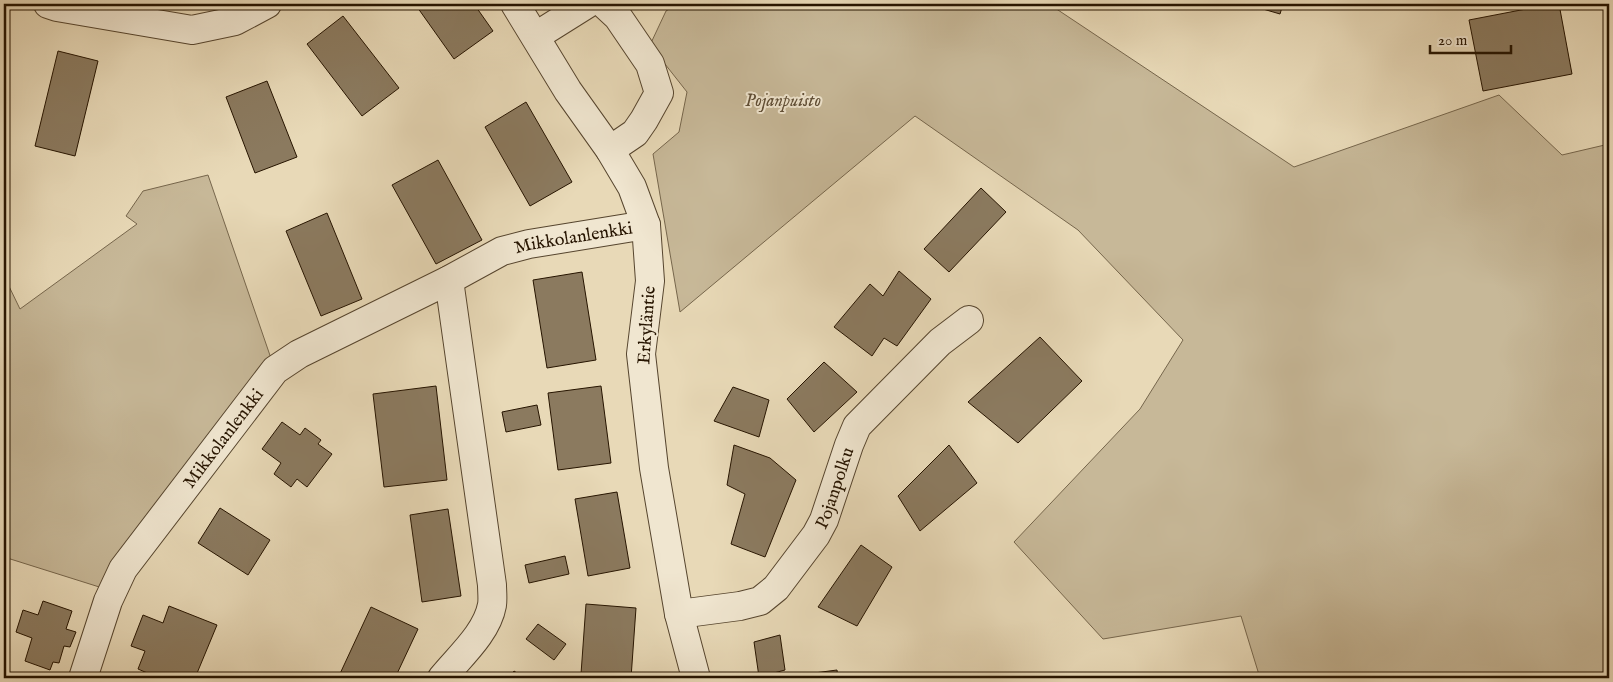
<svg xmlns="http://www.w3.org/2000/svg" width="1613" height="682" font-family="'IM FELL English',serif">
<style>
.green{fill:#c7b898;stroke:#76664c}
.building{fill:#8b7a5f;stroke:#261400}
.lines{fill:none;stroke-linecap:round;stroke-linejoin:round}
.minor-casing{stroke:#56452e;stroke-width:30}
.minor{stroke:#f0e6d0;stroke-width:28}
.labels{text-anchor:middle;stroke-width:4;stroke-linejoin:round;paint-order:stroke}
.park-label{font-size:18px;font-style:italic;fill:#5e4d35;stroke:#f0e6d0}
.street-label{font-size:18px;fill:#261400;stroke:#f0e6d0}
</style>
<rect width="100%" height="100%" fill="#e8d9b7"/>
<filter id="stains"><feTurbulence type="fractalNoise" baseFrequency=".004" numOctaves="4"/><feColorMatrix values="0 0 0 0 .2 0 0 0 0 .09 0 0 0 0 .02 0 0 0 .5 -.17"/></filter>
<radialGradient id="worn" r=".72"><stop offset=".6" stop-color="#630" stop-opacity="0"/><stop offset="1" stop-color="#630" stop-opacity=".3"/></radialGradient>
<g class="green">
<polygon points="677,4 1049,4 1294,167 1499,95 1562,155 1609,144 1609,678 1260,678 1241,616 1103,639 1014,542 1140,409 1183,340 1078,230 915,116 680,312 653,154 679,132 687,92 650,45 666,11"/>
<polygon points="208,175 275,370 112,591 4,557 4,276 20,309 137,224 126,216 143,191"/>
</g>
<g class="building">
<polygon points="415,4 474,4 493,31 454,59"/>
<polygon points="1246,4 1283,4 1280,14"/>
<polygon points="1552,4 1559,4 1572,74 1483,91 1469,20"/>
<polygon points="343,16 399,88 362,116 307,44"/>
<polygon points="58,51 98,61 75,156 35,146"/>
<polygon points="267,81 297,157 255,173 226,97"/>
<polygon points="526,102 572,182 530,206 485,127"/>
<polygon points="438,160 482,240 436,264 392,185"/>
<polygon points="981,188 1006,212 949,272 924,249"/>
<polygon points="327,213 362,299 321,316 286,231"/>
<polygon points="899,271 931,299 897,346 884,338 872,356 834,327 870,284 883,296"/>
<polygon points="582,272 596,360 547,368 533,280"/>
<polygon points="1040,337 1082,381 1018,443 968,402"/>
<polygon points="824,362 857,392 814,432 787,399"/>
<polygon points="436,386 447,480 384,487 373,394"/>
<polygon points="601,386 611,463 558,470 548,393"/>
<polygon points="733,387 769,400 759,437 714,421"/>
<polygon points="537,405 541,425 506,432 502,412"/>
<polygon points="282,422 300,435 305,428 321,440 318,444 332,454 307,487 297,479 291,487 274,474 281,463 262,449"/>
<polygon points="734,445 770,458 796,480 765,557 731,544 745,494 727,485"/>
<polygon points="949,445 977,483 920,531 898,496"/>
<polygon points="617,492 630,568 588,576 575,499"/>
<polygon points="220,508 270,540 248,575 198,543"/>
<polygon points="448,509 461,596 422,602 410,515"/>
<polygon points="861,545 892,567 857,626 818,607"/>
<polygon points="565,556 569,574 529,583 525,565"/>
<polygon points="43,601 72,611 66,629 76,632 70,647 64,646 59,663 53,662 50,670 25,661 32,638 16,632 23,610 38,615"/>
<polygon points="586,604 636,608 631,678 581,674"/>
<polygon points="169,606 217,625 195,678 159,678 138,669 145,651 131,646 143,615 163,623"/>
<polygon points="371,607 418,629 395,678 338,678"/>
<polygon points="538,624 566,644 554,660 526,639"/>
<polygon points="780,635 785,670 759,677 754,642"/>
<polygon points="837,670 838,678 799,678 799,675"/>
<polygon points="514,671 524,678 509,678"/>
</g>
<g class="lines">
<defs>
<g id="minor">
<polyline points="48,4 57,7 192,30 235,21 267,4"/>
<polyline points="515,4 568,91 610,150 632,187 646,225 650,281 641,354 654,468 679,614 696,678"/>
<polyline points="604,4 618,17 650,64 659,93 644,120 635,133 610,150"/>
<polyline points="536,36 587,4"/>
<path id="s1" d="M 679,614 L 740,606 L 760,601 L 776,588 L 816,535 L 824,520 L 849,445 L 857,426 L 940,342 L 969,320"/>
<path id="s2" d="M 83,678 L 108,601 L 123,569 L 275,370 L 299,354 L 449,280 L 502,251 L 529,244 L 646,225"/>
<path d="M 442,678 C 459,657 487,633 492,605 C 493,599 492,591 492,585 L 449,280"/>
</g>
</defs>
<use href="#minor" class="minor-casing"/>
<use href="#minor" class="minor"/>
</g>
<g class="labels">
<g class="park-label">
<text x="783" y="106">Pojanpuisto</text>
</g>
<g class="street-label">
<text dy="6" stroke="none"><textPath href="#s2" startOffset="696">Mikkolanlenkki</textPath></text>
<text transform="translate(646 325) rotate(-86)" y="6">Erkyläntie</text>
<text dy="6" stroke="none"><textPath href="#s2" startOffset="281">Mikkolanlenkki</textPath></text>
<text dy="6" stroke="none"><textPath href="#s1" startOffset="220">Pojanpolku</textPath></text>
</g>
</g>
<rect width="1613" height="682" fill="none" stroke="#e8d9b7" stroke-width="20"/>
<rect x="5" y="5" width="1603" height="672" fill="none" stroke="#261400" stroke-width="2.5"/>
<rect x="10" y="10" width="1593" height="662" fill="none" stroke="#261400"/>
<path d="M1430 45v8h81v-8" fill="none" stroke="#261400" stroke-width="2.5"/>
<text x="1438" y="45" font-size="15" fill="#261400" stroke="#f0e6d0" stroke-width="4" paint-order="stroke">20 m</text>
<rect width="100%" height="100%" filter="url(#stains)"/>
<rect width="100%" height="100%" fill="url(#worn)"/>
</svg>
